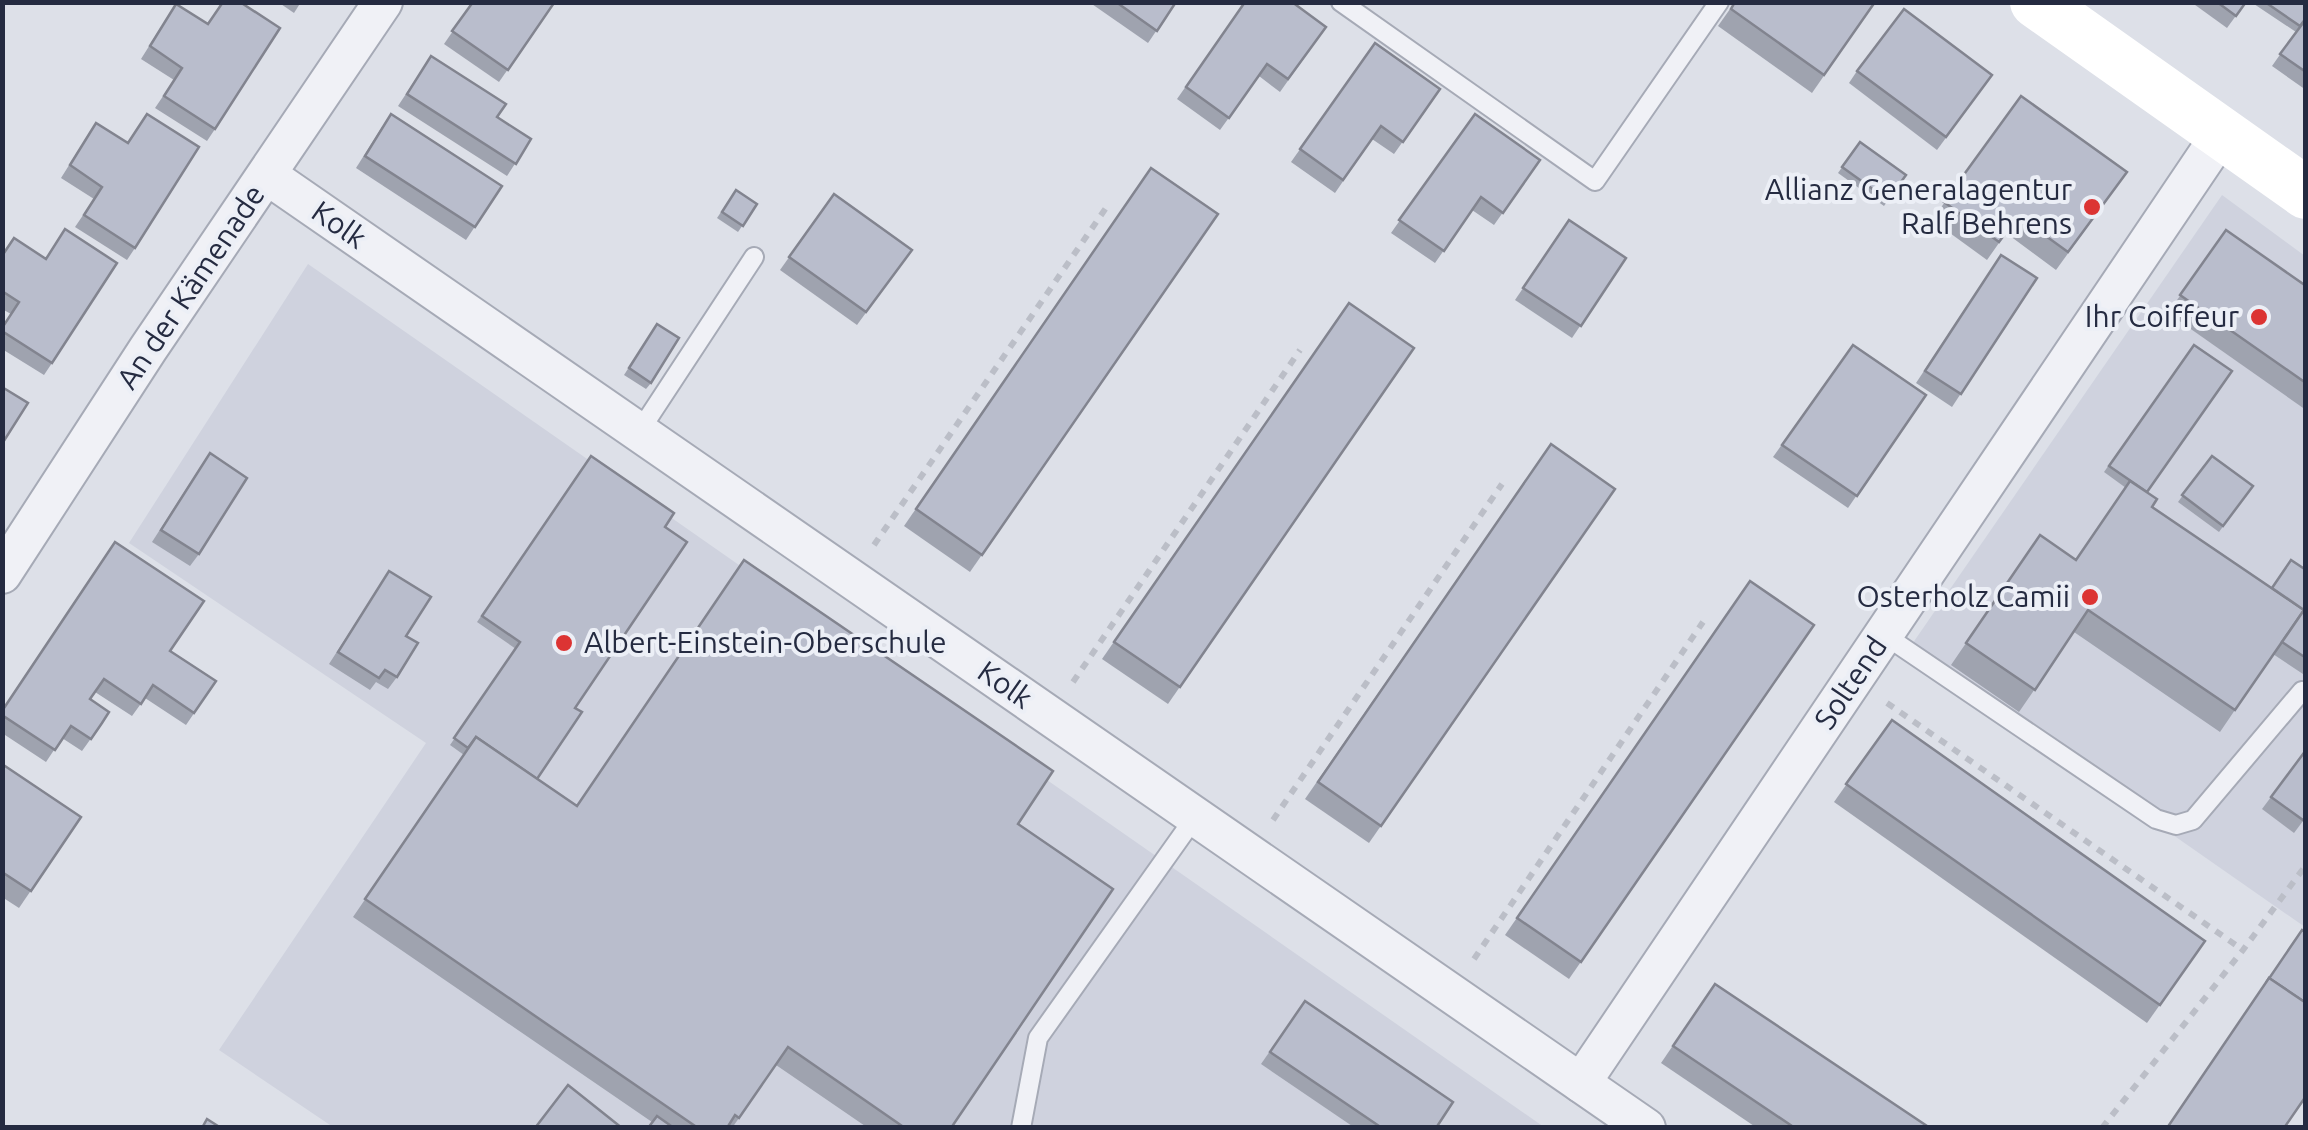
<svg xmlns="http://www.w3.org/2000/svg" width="2308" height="1130" font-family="Ubuntu,sans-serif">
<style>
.built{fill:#cfd2de}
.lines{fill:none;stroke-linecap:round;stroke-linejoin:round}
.service-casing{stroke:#a6aab6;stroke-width:22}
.minor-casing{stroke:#a6aab6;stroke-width:42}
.path{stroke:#bbbec7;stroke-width:6;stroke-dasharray:8 8;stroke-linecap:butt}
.service{stroke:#f0f1f6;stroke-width:18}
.minor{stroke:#f0f1f6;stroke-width:38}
.secondary{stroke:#fff;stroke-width:52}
.wall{fill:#9fa3af}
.building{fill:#b9bdcc;stroke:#82848f;stroke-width:2.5}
.poi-dot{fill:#dc3433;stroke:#eceff6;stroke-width:4}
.labels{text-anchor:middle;stroke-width:8;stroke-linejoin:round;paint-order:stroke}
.poi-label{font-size:30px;fill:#252b41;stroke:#eceff6;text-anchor:end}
.street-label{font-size:30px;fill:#252b41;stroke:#eceff6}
</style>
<rect width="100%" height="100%" fill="#dde0e8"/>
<g class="built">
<polygon points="2222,195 2305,256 2305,927 1908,650"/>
<polygon points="308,264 1544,1127 333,1127 219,1050 426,743 129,543"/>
</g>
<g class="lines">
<defs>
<g id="service">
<polyline points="1341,2 1595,181 1719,2"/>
<polyline points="639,432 754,257"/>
<polyline points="1883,634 2156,819 2176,825 2193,820 2302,691"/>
<polyline points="1021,1128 1038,1038 1195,817"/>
</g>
<g id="minor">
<polyline points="267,175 1646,1128"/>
<polyline points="2,574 148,349 383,2"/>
<polyline points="1581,1083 2222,133"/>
</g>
</defs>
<use href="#service" class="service-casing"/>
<use href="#minor" class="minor-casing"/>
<g class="path">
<polyline points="874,545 1108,205"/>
<polyline points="1073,682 1300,350"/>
<polyline points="1887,703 2243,950"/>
<polyline points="1273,820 1502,484"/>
<polyline points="1474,959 1703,622"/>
<polyline points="2102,1128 2243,950 2306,865"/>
</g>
<use href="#service" class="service"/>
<use href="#minor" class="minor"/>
<polyline class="secondary" points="2036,2 2306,193"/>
</g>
<g class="wall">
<polygon points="278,2 301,2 294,13"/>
<polygon points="473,2 554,3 499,82 444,44"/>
<polygon points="1089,2 1176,2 1148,43"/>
<polygon points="1245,2 1326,27 1280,92 1259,76 1220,130 1177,99"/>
<polygon points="1735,2 1875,2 1812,93 1718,26"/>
<polygon points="2191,2 2246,2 2227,28"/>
<polygon points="2251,2 2306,2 2306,90 2272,66 2296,32"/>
<polygon points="168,16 215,129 207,141 155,108 174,80 141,59"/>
<polygon points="1375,43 1440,89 1394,154 1372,139 1335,193 1291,162"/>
<polygon points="431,56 497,117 531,139 507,176 398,106"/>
<polygon points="1857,71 1992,75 1937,150 1849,83"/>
<polygon points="2021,96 2127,172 2056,270 2006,233 1987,260 1932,220"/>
<polygon points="1475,114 1540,160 1494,225 1472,210 1435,263 1391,233"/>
<polygon points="382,127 502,186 466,240 356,168"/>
<polygon points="88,135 128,143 135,248 127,260 75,227 94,199 61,178"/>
<polygon points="1860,142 1906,175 1884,206 1838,173"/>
<polygon points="1151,168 1218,214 970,572 904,526"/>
<polygon points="736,190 757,204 738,232 717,218"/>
<polygon points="834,194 912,250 857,325 780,270"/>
<polygon points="1569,220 1626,258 1572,338 1515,300"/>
<polygon points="2226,230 2306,286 2306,410 2168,313"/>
<polygon points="14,238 52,363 44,375 2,349 2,327 11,314 2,309 2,254"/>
<polygon points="2001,255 2037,278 1952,407 1916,383"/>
<polygon points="1349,303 1414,348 1168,704 1102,659"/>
<polygon points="657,324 651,383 646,389 624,375"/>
<polygon points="1853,345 1926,395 1848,508 1773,457"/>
<polygon points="2194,345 2147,492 2152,507 2272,588 2306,570 2306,676 2273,654 2220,732 2074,632 2019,712 1951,665 2040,535 2076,560 2126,488 2104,472"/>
<polygon points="1551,444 1615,489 1369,843 1305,799"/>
<polygon points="591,456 665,527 575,708 537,779 576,806 1018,824 951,1128 868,1128 776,1065 732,1128 648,1128 652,1122 353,917 464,755 450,745 516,649 477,622"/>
<polygon points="2212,456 2253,486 2219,532 2178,502"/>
<polygon points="201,466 199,554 190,566 152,542"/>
<polygon points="389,571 406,636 397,677 388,689 376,682 370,690 329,664"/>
<polygon points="1750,581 1814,625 1569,979 1505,935"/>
<polygon points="170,651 216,681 186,725 145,698 132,716 95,692 90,699 102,723 82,751 62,738 46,762 2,733 2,710"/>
<polygon points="1892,720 2205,941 2147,1023 1834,802"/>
<polygon points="2306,750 2306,817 2294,833 2262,809"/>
<polygon points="2,764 81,817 19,908 2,897"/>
<polygon points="1715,984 1930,1128 1757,1128 1661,1063"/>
<polygon points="1305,1001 1436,1128 1355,1128 1261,1064"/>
</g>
<g class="building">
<polygon points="223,2 240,2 280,28 215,129 164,96 182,68 150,46 176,4 208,24"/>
<polygon points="473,2 553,2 554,3 508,70 452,31"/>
<polygon points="1116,2 1176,2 1157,31"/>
<polygon points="1245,2 1292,2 1326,27 1288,79 1267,64 1229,118 1186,87"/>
<polygon points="1735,2 1875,2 1824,75 1731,9"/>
<polygon points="2217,2 2246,2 2236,16"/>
<polygon points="2265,2 2306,2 2306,18 2300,26"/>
<polygon points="1904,9 1992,75 1946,137 1857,71"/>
<polygon points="2306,19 2306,72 2280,54"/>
<polygon points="1375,43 1440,89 1403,142 1381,126 1343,180 1300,149"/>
<polygon points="431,56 506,104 497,117 531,139 516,164 407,94"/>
<polygon points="2021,96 2127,172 2068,252 2018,216 1999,242 1944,202"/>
<polygon points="147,114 199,147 135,248 84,215 102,187 70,165 96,123 128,143"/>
<polygon points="391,114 502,186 475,227 365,156"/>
<polygon points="1475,114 1540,160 1503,213 1481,197 1444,251 1399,220"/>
<polygon points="1860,142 1906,175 1888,200 1842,167"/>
<polygon points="1151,168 1218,214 982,555 916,509"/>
<polygon points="736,190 757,204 743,226 722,212"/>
<polygon points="834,194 912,250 866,312 789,257"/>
<polygon points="1569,220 1626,258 1581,326 1523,288"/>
<polygon points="65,229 117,263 52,363 2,331 2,328 19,302 2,291 2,256 14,238 46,259"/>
<polygon points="2226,230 2306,286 2306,383 2180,295"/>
<polygon points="2001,255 2037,278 1961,394 1925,371"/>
<polygon points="1349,303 1414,348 1180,687 1114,642"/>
<polygon points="657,324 679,338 651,383 629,368"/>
<polygon points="1853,345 1926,395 1857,496 1782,445"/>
<polygon points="2194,345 2232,371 2147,492 2109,466"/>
<polygon points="2,387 28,403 2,444"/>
<polygon points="1551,444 1615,489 1381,826 1318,782"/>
<polygon points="210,453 247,478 199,554 161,530"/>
<polygon points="591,456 674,513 665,527 687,542 575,708 582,712 537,779 476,737 468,748 454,738 520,642 482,616"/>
<polygon points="2212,456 2253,486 2223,526 2182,495"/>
<polygon points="2130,481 2157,499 2152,507 2304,610 2235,710 2088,610 2035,690 1966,643 2040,535 2076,560"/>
<polygon points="115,542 204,601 170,651 216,681 194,713 153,685 141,704 104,679 90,699 109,712 102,723 91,739 71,726 55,750 2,715 2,711"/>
<polygon points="744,560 1053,771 1018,824 1113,889 951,1128 905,1128 788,1047 739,1118 735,1115 727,1128 698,1128 365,899 476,737 577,806"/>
<polygon points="2291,560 2306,570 2306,658 2282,642 2304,610 2272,588"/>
<polygon points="389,571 431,597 406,636 418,643 397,677 385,670 379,678 338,652"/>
<polygon points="1750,581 1814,625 1581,962 1517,918"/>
<polygon points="1892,720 2205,941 2160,1005 1846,784"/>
<polygon points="2306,750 2306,817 2303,820 2271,797"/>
<polygon points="2,764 81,817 31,891 2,872"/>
<polygon points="2302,930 2306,933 2306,1003 2269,978 2266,983"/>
<polygon points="2269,978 2306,1003 2306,1096 2284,1128 2167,1128"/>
<polygon points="1715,984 1930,1128 1795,1128 1673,1046"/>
<polygon points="1305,1001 1453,1102 1436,1128 1382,1128 1270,1052"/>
<polygon points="568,1085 622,1128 535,1128"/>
<polygon points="657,1116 674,1128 648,1128"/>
<polygon points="207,1119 221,1128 202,1128"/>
</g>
<g class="poi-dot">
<circle cx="2092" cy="207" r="10"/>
<circle cx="2259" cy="317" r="10"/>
<circle cx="2090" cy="597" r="10"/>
<circle cx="564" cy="643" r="10"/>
</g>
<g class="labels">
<g class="poi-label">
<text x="2072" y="200">Allianz Generalagentur<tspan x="2072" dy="34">Ralf Behrens</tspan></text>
<text x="2239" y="327">Ihr Coiffeur</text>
<text x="2070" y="607">Osterholz Camii</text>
<text x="584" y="653" text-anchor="start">Albert-Einstein-Oberschule</text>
</g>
<g class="street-label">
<text transform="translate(339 225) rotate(35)" y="10">Kolk</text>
<text transform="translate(191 287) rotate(-56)" y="10">An der Kämenade</text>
<text transform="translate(1851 683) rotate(-56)" y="10">Soltend</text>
<text transform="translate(1005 685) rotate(35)" y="10">Kolk</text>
</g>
</g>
<rect width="2308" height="1130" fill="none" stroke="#252b41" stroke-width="10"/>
</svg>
